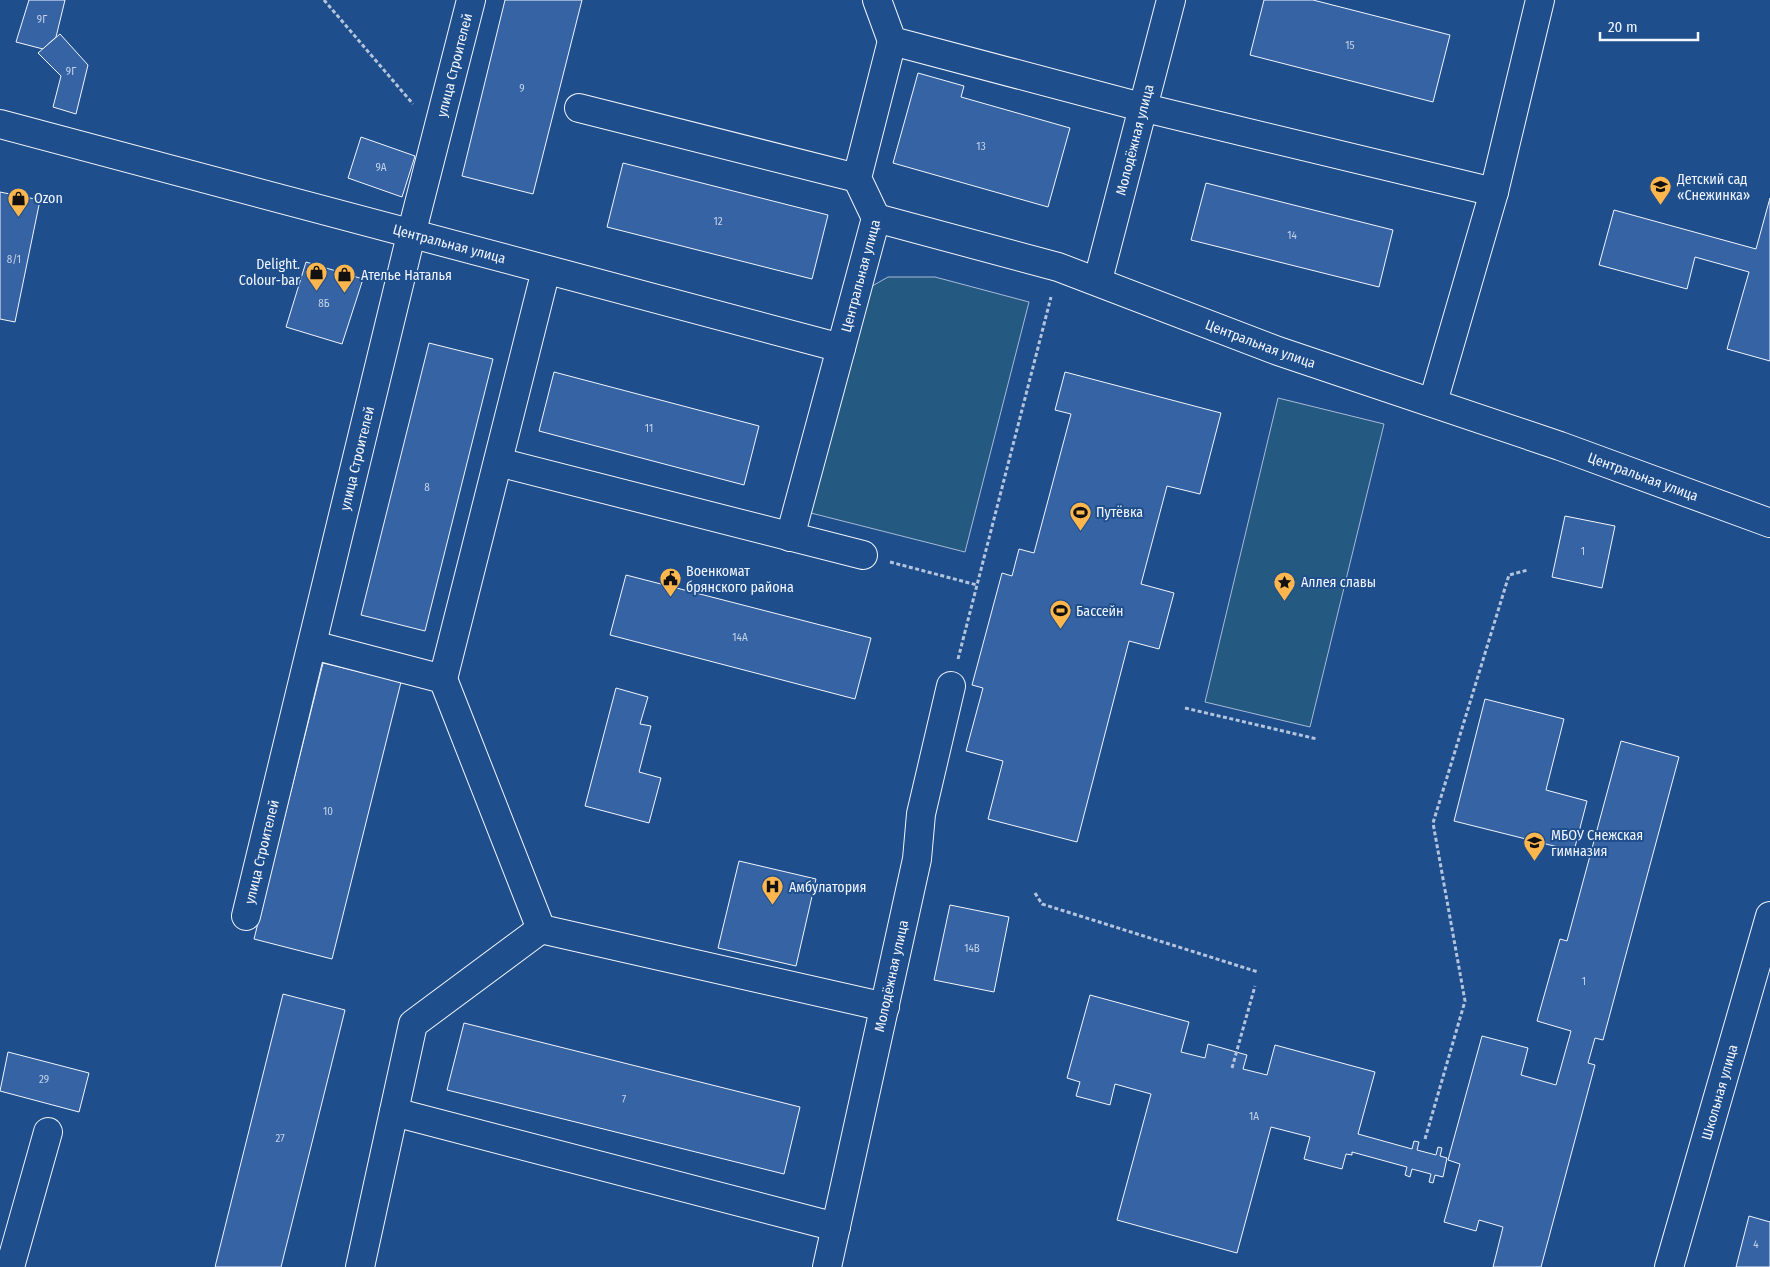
<svg xmlns="http://www.w3.org/2000/svg" width="1770" height="1267" font-family="'Fira Sans Condensed',sans-serif">
<style>
.green{fill:#245a82;stroke:#a8bbd7}
.building{fill:#3563a3;stroke:#f2f6ff}
.lines{fill:none;stroke-linecap:round;stroke-linejoin:round}
.minor-casing{stroke:#f2f6ff;stroke-width:30}
.path{stroke:#b3c4dc;stroke-width:3;stroke-dasharray:4 2.5;stroke-linecap:butt}
.minor{stroke:#1f4e8c;stroke-width:28}
.labels{text-anchor:middle;stroke-width:4;stroke-linejoin:round;paint-order:stroke}
.number-label{font-size:11px;fill:#c3d1e8}
.street-label{font-size:14px;fill:#f2f6ff;stroke:#1f4e8c}
.poi-label{font-size:14px;fill:#f2f6ff;stroke:#1f4e8c;text-anchor:start}
</style>
<rect width="100%" height="100%" fill="#1f4e8c"/>
<g class="green">
<polygon points="888,277 935,277 1029,302 965,552 803,511 860,293"/>
<polygon points="1278,398 1384,424 1310,727 1205,702"/>
</g>
<g class="building">
<polygon points="29,0 65,0 56,37 43,49 16,42"/>
<polygon points="505,0 582,0 533,194 462,176"/>
<polygon points="1264,0 1313,0 1450,35 1433,102 1250,55"/>
<polygon points="60,34 88,65 76,114 53,107 61,76 38,53"/>
<polygon points="918,73 964,86 961,97 1070,128 1048,207 893,163"/>
<polygon points="361,137 415,156 402,197 348,178"/>
<polygon points="623,163 828,215 812,279 607,227"/>
<polygon points="1206,183 1393,230 1379,287 1191,240"/>
<polygon points="0,192 40,200 15,322 0,319"/>
<polygon points="1770,198 1770,361 1727,349 1749,272 1695,257 1687,289 1599,265 1614,210 1756,249"/>
<polygon points="306,262 363,279 342,344 286,327"/>
<polygon points="429,343 493,359 425,631 361,615"/>
<polygon points="554,372 759,426 744,485 539,431"/>
<polygon points="1065,372 1221,413 1200,494 1167,486 1141,584 1174,593 1159,649 1129,641 1077,842 988,819 1003,761 966,751 983,688 972,685 1002,573 1012,576 1019,549 1034,553 1071,414 1055,410"/>
<polygon points="1565,516 1615,526 1602,588 1552,577"/>
<polygon points="626,575 871,638 855,699 610,635"/>
<polygon points="323,663 401,682 332,959 254,939"/>
<polygon points="616,688 648,697 640,724 651,726 639,772 661,778 649,823 585,806"/>
<polygon points="1485,699 1564,719 1546,790 1587,801 1574,851 1454,821"/>
<polygon points="1621,741 1679,757 1603,1040 1595,1038 1588,1063 1595,1065 1541,1267 1493,1267 1503,1227 1479,1220 1476,1231 1444,1222 1460,1164 1448,1160 1482,1036 1528,1048 1521,1075 1556,1085 1571,1031 1537,1021 1560,939 1567,941"/>
<polygon points="739,861 816,879 796,966 718,948"/>
<polygon points="950,905 1009,917 994,992 934,980"/>
<polygon points="283,994 345,1010 281,1267 215,1267"/>
<polygon points="1090,995 1189,1022 1181,1052 1205,1058 1208,1044 1247,1055 1243,1069 1267,1075 1275,1045 1375,1072 1358,1134 1412,1149 1414,1141 1419,1142 1417,1150 1436,1155 1438,1147 1442,1148 1440,1156 1447,1158 1443,1177 1435,1175 1433,1183 1429,1182 1431,1174 1412,1169 1410,1177 1405,1175 1407,1167 1352,1152 1352,1155 1346,1154 1342,1169 1304,1159 1310,1137 1271,1127 1237,1253 1117,1220 1151,1094 1115,1084 1110,1105 1076,1096 1080,1082 1067,1078"/>
<polygon points="464,1023 800,1107 784,1174 447,1090"/>
<polygon points="8,1052 89,1073 79,1112 0,1091"/>
<polygon points="1749,1216 1770,1222 1770,1267 1736,1267"/>
</g>
<g class="lines">
<defs>
<g id="minor">
<polyline points="877,0 892,41 1145,108 1494,192"/>
<polyline points="579,108 857,178"/>
<path id="s1" d="M 0,124 L 841,348 L 876,218 L 1058,267 L 1278,351 L 1560,446 L 1770,523"/>
<polyline points="876,218 857,178 892,41"/>
<path id="s2" d="M 1098,280 L 1171,0"/>
<polyline points="1433,402 1494,192 1540,0"/>
<polyline points="498,462 863,555"/>
<polyline points="790,537 841,348"/>
<polyline points="313,645 443,679 541,929 885,1007"/>
<polyline points="443,679 546,270"/>
<path id="s3" d="M 246,916 L 411,235 L 471,0"/>
<polyline points="394,1112 836,1227"/>
<polyline points="10,1267 48,1132"/>
<polyline points="360,1267 413,1024 541,929"/>
<path id="s4" d="M 827,1267 L 917,859 L 921,814 L 951,686"/>
<path id="s5" d="M 1669,1267 L 1770,916"/>
</g>
</defs>
<use href="#minor" class="minor-casing"/>
<g class="path">
<polyline points="324,0 413,104"/>
<polyline points="890,562 977,585"/>
<polyline points="958,659 1051,297"/>
<polyline points="1185,708 1317,739"/>
<polyline points="1035,893 1042,904 1258,972"/>
<polyline points="1232,1068 1255,986"/>
<polyline points="1425,1139 1465,1001 1433,823 1509,575 1528,570"/>
</g>
<use href="#minor" class="minor"/>
</g>
<defs>
<symbol id="school-pin" viewBox="-11 -11 22 30"><path d="M0 17L-7.5 6A9.5 9.5 0 1 1 7.5 6Z" fill="#ffb74d" stroke="#1f4e8c"/><path d="M0-5L7-2L0 1L-7-2ZM-4 1L0 2.5L4 1V4Q0 6-4 4Z" fill="#111"/></symbol>
<symbol id="shop-pin" viewBox="-11 -11 22 30"><path d="M0 17L-7.5 6A9.5 9.5 0 1 1 7.5 6Z" fill="#ffb74d" stroke="#1f4e8c"/><path d="M-5-2.5h2.3a2.7 3.5 0 0 1 5.4 0H5L5.5 6h-11ZM-1.5-2.5h3a1.5 2.3 0 0 0-3 0Z" fill="#111"/></symbol>
<symbol id="stadium-pin" viewBox="-11 -11 22 30"><path d="M0 17L-7.5 6A9.5 9.5 0 1 1 7.5 6Z" fill="#ffb74d" stroke="#1f4e8c"/><path d="M0-5a6.5 5 0 1 0 0 10a6.5 5 0 1 0 0-10ZM-3.5-1.8h7v3.6h-7Z" fill="#111"/></symbol>
<symbol id="civic-pin" viewBox="-11 -11 22 30"><path d="M0 17L-7.5 6A9.5 9.5 0 1 1 7.5 6Z" fill="#ffb74d" stroke="#1f4e8c"/><path d="M-.6-6.5H3V-4.5H.6V-3L4-1V1h2V6H-6V1h2V-1L-.6-3ZM-1.2 2.5V6h2.4V2.5Z" fill="#111"/></symbol>
<symbol id="sight-pin" viewBox="-11 -11 22 30"><path d="M0 17L-7.5 6A9.5 9.5 0 1 1 7.5 6Z" fill="#ffb74d" stroke="#1f4e8c"/><path d="M0-6L1.8-2.2L6-1.7L2.9 1.2L3.7 5.4L0 3.3L-3.7 5.4L-2.9 1.2L-6-1.7L-1.8-2.2Z" fill="#111"/></symbol>
<symbol id="hospital-pin" viewBox="-11 -11 22 30"><path d="M0 17L-7.5 6A9.5 9.5 0 1 1 7.5 6Z" fill="#ffb74d" stroke="#1f4e8c"/><path d="M-5-5h3v3.5h4V-5h3V5h-3V1.5h-4V5h-3Z" fill="#111"/></symbol>
</defs>
<g fill-rule="evenodd">
<use href="#school-pin" x="1648" y="174" width="25" height="34"/>
<use href="#shop-pin" x="6" y="186" width="25" height="34"/>
<use href="#shop-pin" x="304" y="260" width="25" height="34"/>
<use href="#shop-pin" x="332" y="262" width="25" height="34"/>
<use href="#stadium-pin" x="1068" y="500" width="25" height="34"/>
<use href="#civic-pin" x="658" y="566" width="25" height="34"/>
<use href="#sight-pin" x="1272" y="570" width="25" height="34"/>
<use href="#stadium-pin" x="1048" y="598" width="25" height="34"/>
<use href="#school-pin" x="1522" y="830" width="25" height="34"/>
<use href="#hospital-pin" x="760" y="874" width="25" height="34"/>
</g>
<g class="labels">
<g class="number-label">
<text x="42" y="23">9Г</text>
<text x="1350" y="49">15</text>
<text x="71" y="75">9Г</text>
<text x="522" y="92">9</text>
<text x="981" y="150">13</text>
<text x="381" y="171">9А</text>
<text x="718" y="225">12</text>
<text x="1292" y="239">14</text>
<text x="14" y="263">8/1</text>
<text x="324" y="307">8Б</text>
<text x="649" y="432">11</text>
<text x="427" y="491">8</text>
<text x="1583" y="555">1</text>
<text x="740" y="641">14А</text>
<text x="328" y="815">10</text>
<text x="972" y="952">14В</text>
<text x="1584" y="985">1</text>
<text x="44" y="1083">29</text>
<text x="624" y="1103">7</text>
<text x="1254" y="1120">1А</text>
<text x="280" y="1142">27</text>
<text x="1756" y="1248">4</text>
</g>
<g class="street-label">
<text dy="5" stroke="none"><textPath href="#s3" startOffset="876">улица Строителей</textPath></text>
<text dy="5" stroke="none"><textPath href="#s2" startOffset="145">Молодёжная улица</textPath></text>
<text dy="5" stroke="none"><textPath href="#s1" startOffset="465">Центральная улица</textPath></text>
<text dy="5" stroke="none"><textPath href="#s1" startOffset="945">Центральная улица</textPath></text>
<text dy="5" stroke="none"><textPath href="#s1" startOffset="1410">Центральная улица</textPath></text>
<text dy="5" stroke="none"><textPath href="#s3" startOffset="471">улица Строителей</textPath></text>
<text dy="5" stroke="none"><textPath href="#s1" startOffset="1815">Центральная улица</textPath></text>
<text dy="5" stroke="none"><textPath href="#s3" startOffset="66">улица Строителей</textPath></text>
<text dy="5" stroke="none"><textPath href="#s4" startOffset="298">Молодёжная улица</textPath></text>
<text dy="5" stroke="none"><textPath href="#s5" startOffset="182">Школьная улица</textPath></text>
</g>
<g class="poi-label">
<text x="1677" y="184">Детский сад<tspan x="1677" dy="16">«Снежинка»</tspan></text>
<text x="34" y="203">Ozon</text>
<text x="300" y="269" text-anchor="end">Delight.<tspan x="300" dy="16">Colour-bar</tspan></text>
<text x="361" y="280">Ателье Наталья</text>
<text x="1096" y="517">Путёвка</text>
<text x="686" y="576">Военкомат<tspan x="686" dy="16">брянского района</tspan></text>
<text x="1301" y="587">Аллея славы</text>
<text x="1076" y="616">Бассейн</text>
<text x="1551" y="840">МБОУ Снежская<tspan x="1551" dy="16">гимназия</tspan></text>
<text x="789" y="892">Амбулатория</text>
</g>
</g>
<path d="M1600 32v8h98v-8" fill="none" stroke="#f2f6ff" stroke-width="2.5"/>
<text x="1608" y="32" font-size="15" fill="#f2f6ff" stroke="#1f4e8c" stroke-width="4" paint-order="stroke">20 m</text>
</svg>
